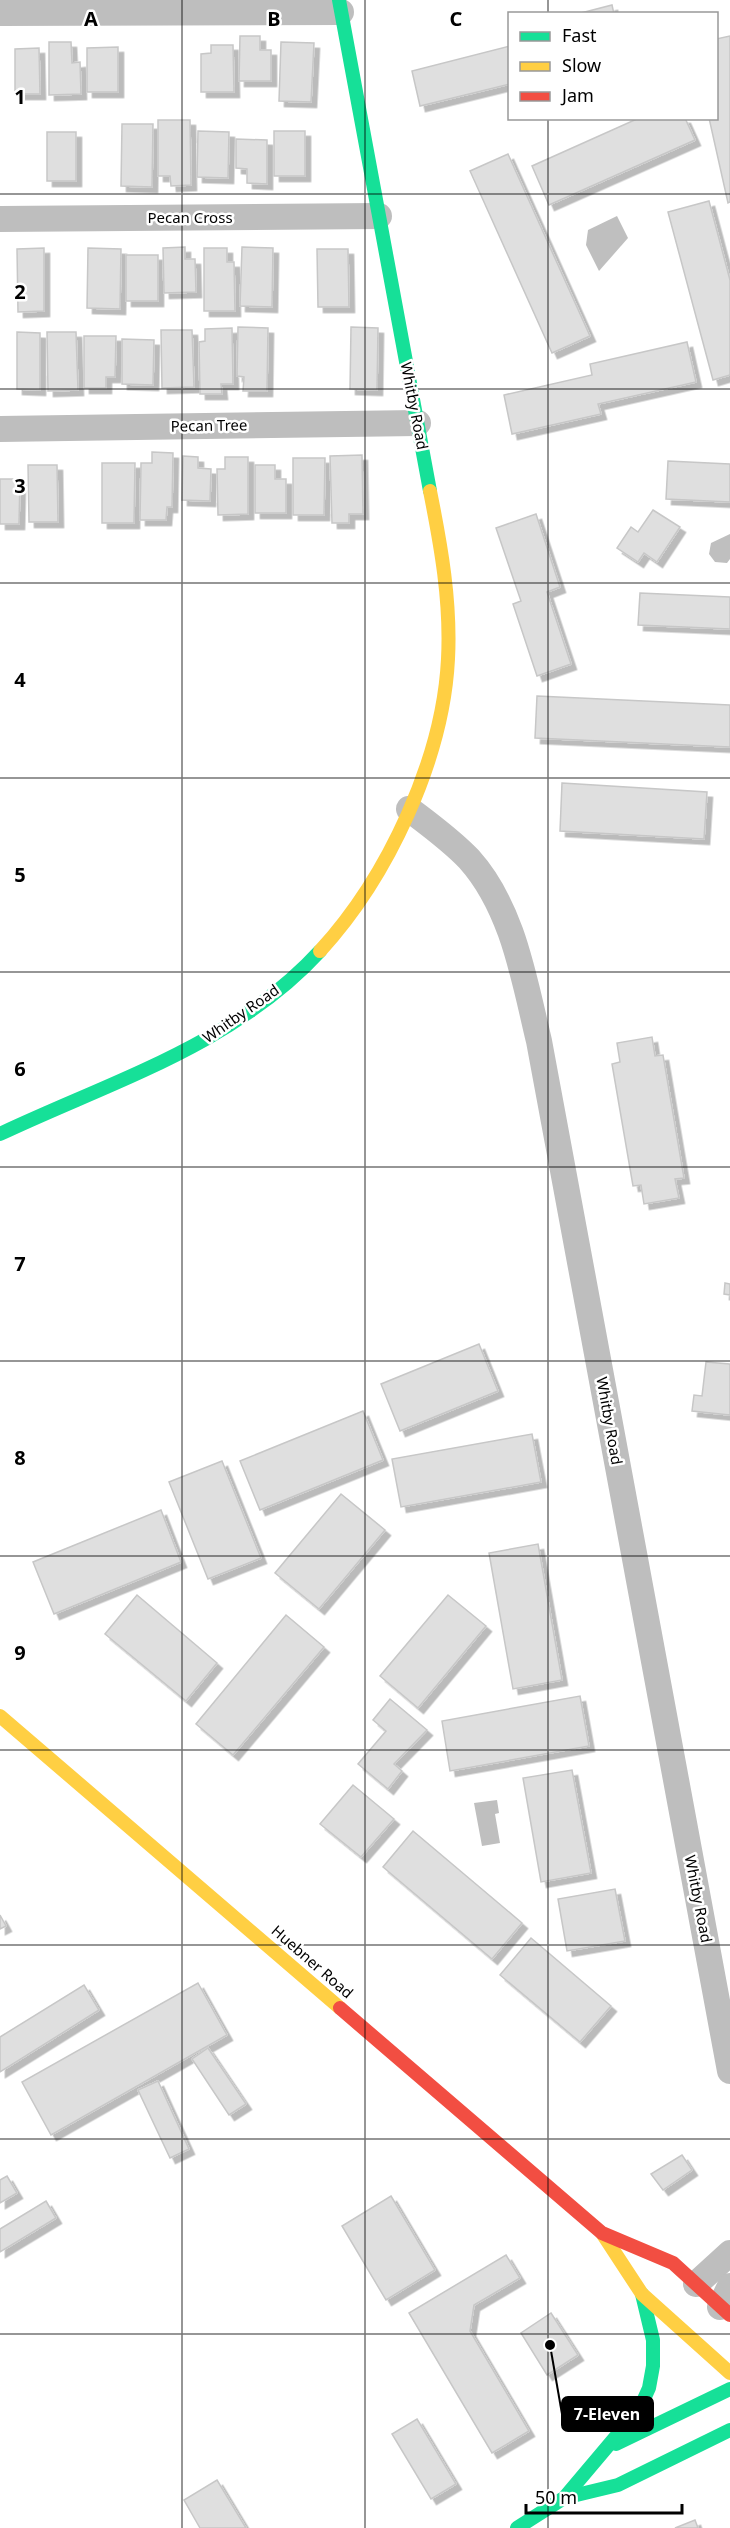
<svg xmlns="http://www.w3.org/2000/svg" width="730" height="2528" font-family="'Noto Sans',sans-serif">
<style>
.water{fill:#bfbfbf}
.building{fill:#dfdfdf;stroke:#c7c7c7;stroke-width:1.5;filter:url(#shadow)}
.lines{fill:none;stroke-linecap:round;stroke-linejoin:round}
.street{stroke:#bebebe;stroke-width:26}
.fast{stroke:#16e098;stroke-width:14}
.slow{stroke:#ffcf43;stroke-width:14}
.jam{stroke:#f24e42;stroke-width:14}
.grid{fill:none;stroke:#000;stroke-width:1.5;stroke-opacity:0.55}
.labels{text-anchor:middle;stroke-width:5;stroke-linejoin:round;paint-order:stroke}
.street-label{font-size:15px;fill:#000;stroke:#fff}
.grid-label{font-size:20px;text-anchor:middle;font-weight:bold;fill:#000;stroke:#fff;stroke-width:5;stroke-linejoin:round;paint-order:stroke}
.leader{fill:none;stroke:#000;stroke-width:2}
.callout-dot{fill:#000;stroke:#fff;stroke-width:2}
.callout{fill:#000;stroke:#000;stroke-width:2}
.callout-label{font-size:16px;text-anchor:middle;font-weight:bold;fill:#fff}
</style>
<defs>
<filter id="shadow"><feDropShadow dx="5.5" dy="5.5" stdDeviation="0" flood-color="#0004"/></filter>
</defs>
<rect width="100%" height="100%" fill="#fff"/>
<g class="water">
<polygon points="617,216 628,238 599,271 586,245 588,230"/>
<polygon points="730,534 730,559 727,563 715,562 709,554 711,543"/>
<polygon points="497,1800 499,1813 495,1814 500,1843 482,1846 474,1803"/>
</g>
<g class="building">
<polygon points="612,5 614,14 577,14"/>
<polygon points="240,36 260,36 260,50 271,50 271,81 239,81"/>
<polygon points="730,36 730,202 728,203 709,118 716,118 716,39"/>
<polygon points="49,42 71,42 72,63 80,62 81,94 49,95"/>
<polygon points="281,42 314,43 311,102 279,101"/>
<polygon points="211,45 233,45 234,92 201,92 201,54 211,53"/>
<polygon points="510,46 510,84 420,106 412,71"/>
<polygon points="118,47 118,92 87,92 87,48"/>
<polygon points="39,48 40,94 15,94 15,49"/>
<polygon points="639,118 685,118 695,140 549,205 532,166"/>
<polygon points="158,120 190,120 191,185 171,186 170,176 158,176"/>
<polygon points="122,124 153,124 152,187 121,186"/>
<polygon points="198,131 229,132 228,178 197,177"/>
<rect x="274" y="131" width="31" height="45"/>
<rect x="47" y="132" width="29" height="49"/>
<polygon points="236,139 267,140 267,184 247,183 247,169 236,168"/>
<polygon points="508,154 590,336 552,353 470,171"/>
<polygon points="709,201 730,280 730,375 713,380 668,212"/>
<polygon points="185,247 185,259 195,259 196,292 164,293 163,248"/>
<polygon points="242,247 273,248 272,307 240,306"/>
<polygon points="44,248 44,311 18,312 17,249"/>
<polygon points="88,248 121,249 120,309 87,308"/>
<polygon points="204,248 227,248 227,262 234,262 235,311 204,311"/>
<polygon points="317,249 348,249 349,307 318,307"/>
<rect x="126" y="255" width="32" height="46"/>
<polygon points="238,327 268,328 267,391 243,391 244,377 237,376"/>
<polygon points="351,327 378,328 377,390 350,389"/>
<polygon points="232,328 233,384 221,384 222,394 200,394 199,342 205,341 205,329"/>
<polygon points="161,330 192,330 194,387 162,388"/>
<polygon points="17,332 40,333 40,390 17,389"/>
<polygon points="47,332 76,332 78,390 48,391"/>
<polygon points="84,336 116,336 115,377 106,377 106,388 84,388"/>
<polygon points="122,339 154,340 153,385 122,384"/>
<polygon points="687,342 696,382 598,404 601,414 512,434 504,395 592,375 590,364"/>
<polygon points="152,452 173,453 172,507 167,507 166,520 140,520 141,463 152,463"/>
<polygon points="362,455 363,514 349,514 349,523 332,523 330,456"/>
<polygon points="183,456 198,457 198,468 211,469 210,501 182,500"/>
<polygon points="225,457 248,457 248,514 218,515 217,469 225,469"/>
<polygon points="293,458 325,458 324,515 293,515"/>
<polygon points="668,461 730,464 730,502 666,499"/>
<polygon points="102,463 135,463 134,523 102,523"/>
<polygon points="28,465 57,465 58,522 29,522"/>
<polygon points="255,465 275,465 275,479 286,479 286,513 255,513"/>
<polygon points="0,479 20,479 19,524 0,524"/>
<polygon points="653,510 680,527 657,562 644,553 638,562 617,548 631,527 638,532"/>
<polygon points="536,514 560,587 547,592 571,664 537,676 513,604 521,601 496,528"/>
<polygon points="640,593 730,597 730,629 638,625"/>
<polygon points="537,696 730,705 730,747 535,738"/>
<polygon points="562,783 707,792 704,839 560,831"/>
<polygon points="652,1037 655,1056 663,1055 684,1178 675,1179 679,1198 644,1204 641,1185 633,1186 612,1064 620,1062 617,1043"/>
<polygon points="725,1283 730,1284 730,1295 724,1294"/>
<polygon points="479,1344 498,1391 400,1431 381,1384"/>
<polygon points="706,1362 730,1364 730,1415 692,1411 694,1395 702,1396"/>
<polygon points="363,1411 383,1460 260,1510 240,1461"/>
<polygon points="532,1434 541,1482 401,1507 392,1459"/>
<polygon points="222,1461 261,1558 208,1579 169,1482"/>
<polygon points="341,1494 385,1530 319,1609 275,1573"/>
<polygon points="161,1510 181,1562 54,1614 33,1562"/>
<polygon points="538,1544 562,1680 513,1689 489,1553"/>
<polygon points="137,1595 217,1663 186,1701 105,1634"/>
<polygon points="448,1595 486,1626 418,1708 380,1676"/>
<polygon points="286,1615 324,1647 233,1755 196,1724"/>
<polygon points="580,1696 589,1746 450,1771 442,1721"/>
<polygon points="390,1699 427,1730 394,1764 402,1771 388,1789 358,1764 386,1731 373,1720"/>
<polygon points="572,1770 591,1873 541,1882 523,1778"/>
<polygon points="353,1785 394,1819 361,1857 320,1824"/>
<polygon points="413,1831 522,1923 492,1959 383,1867"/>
<polygon points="615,1889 625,1941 567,1951 558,1899"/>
<polygon points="0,1915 6,1926 0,1929"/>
<polygon points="531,1938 611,2006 580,2042 500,1975"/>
<polygon points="198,1983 227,2035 51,2135 22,2082"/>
<polygon points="84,1985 99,2010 0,2072 0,2037"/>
<polygon points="208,2048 246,2104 229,2115 192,2059"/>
<polygon points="158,2081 189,2149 170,2158 138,2090"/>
<polygon points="682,2155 692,2170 663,2190 651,2174"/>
<polygon points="7,2176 17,2193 0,2203 0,2180"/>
<polygon points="391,2196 435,2270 386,2300 342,2226"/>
<polygon points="46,2201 56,2218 0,2252 0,2229"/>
<polygon points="506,2255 520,2278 474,2305 470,2331 529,2431 492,2453 409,2313"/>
<polygon points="551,2313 578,2355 547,2375 521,2333"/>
<polygon points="417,2419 456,2484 431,2499 392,2434"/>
<polygon points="217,2480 246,2528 200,2528 184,2500"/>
<polygon points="695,2520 698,2528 675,2528"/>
</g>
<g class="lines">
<g class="street">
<polyline points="0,13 341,12"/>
<polyline points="0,219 379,216"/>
<polyline points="0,429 418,423"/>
<path d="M 409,809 C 430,825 451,840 469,859 C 513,908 524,979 539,1041 L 730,2071"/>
<polyline points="696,2284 730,2253"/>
<polyline points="720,2307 730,2286"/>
</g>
<g class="fast">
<polyline points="339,0 430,491"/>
<path d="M 0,1134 C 112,1081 234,1045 320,951"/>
<polyline points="616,2444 730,2389"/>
<polyline points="564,2498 618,2485 730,2430"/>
<polyline points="517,2528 564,2498 640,2408 649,2388 653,2366 653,2340 642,2294"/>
</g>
<g class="slow">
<path d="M 320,951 C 388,877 443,759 448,659 C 451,602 441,546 430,491"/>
<polyline points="0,1716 340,2008"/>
<polyline points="602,2233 642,2294 730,2373"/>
</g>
<polyline class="jam" points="340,2008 602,2233 673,2263 730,2315"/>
</g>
<path class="grid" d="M 182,0 L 182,2528M 365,0 L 365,2528M 548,0 L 548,14M 548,118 L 548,2528M 0,194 L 730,194M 0,389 L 730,389M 0,583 L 730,583M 0,778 L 730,778M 0,972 L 730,972M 0,1167 L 730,1167M 0,1361 L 730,1361M 0,1556 L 730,1556M 0,1750 L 730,1750M 0,1945 L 730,1945M 0,2139 L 730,2139M 0,2334 L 730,2334"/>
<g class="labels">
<g class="street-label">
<text x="190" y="223">Pecan Cross</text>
<text transform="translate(414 406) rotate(79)" y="5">Whitby Road</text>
<text transform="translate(209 426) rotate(-1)" y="5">Pecan Tree</text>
<text transform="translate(241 1014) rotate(-35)" y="5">Whitby Road</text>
<text transform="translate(609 1421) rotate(80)" y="5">Whitby Road</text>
<text transform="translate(698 1899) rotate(79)" y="5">Whitby Road</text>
<text transform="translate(312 1962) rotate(41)" y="5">Huebner Road</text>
</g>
</g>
<g class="grid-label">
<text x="91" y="26">A</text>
<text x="274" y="26">B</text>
<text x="456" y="26">C</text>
<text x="20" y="104">1</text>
<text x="20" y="299">2</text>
<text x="20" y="493">3</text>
<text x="20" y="687">4</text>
<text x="20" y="882">5</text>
<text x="20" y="1076">6</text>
<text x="20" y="1271">7</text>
<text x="20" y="1465">8</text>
<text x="20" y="1660">9</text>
</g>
<path class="leader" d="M550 2345L562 2414"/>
<circle class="callout-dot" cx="550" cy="2345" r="6"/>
<rect class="callout" x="562" y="2397" width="91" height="34" rx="6"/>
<g class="callout-label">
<text x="607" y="2420">7-Eleven</text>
</g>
<rect x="508" y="12" width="210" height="108" fill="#ffffff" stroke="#999999" stroke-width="1.5"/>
<rect x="520" y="32" width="30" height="9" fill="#16e098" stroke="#999999" stroke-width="1.5"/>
<text x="562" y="42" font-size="18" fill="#000000">Fast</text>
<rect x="520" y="62" width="30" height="9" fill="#ffcf43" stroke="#999999" stroke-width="1.5"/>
<text x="562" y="72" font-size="18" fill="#000000">Slow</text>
<rect x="520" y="92" width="30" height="9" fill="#f24e42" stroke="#999999" stroke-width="1.5"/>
<text x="562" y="102" font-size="18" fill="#000000">Jam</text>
<path d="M526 2504v9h156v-9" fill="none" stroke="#000000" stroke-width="3"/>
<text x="535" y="2504" font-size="18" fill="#000000" stroke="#ffffff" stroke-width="4.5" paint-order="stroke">50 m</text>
</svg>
